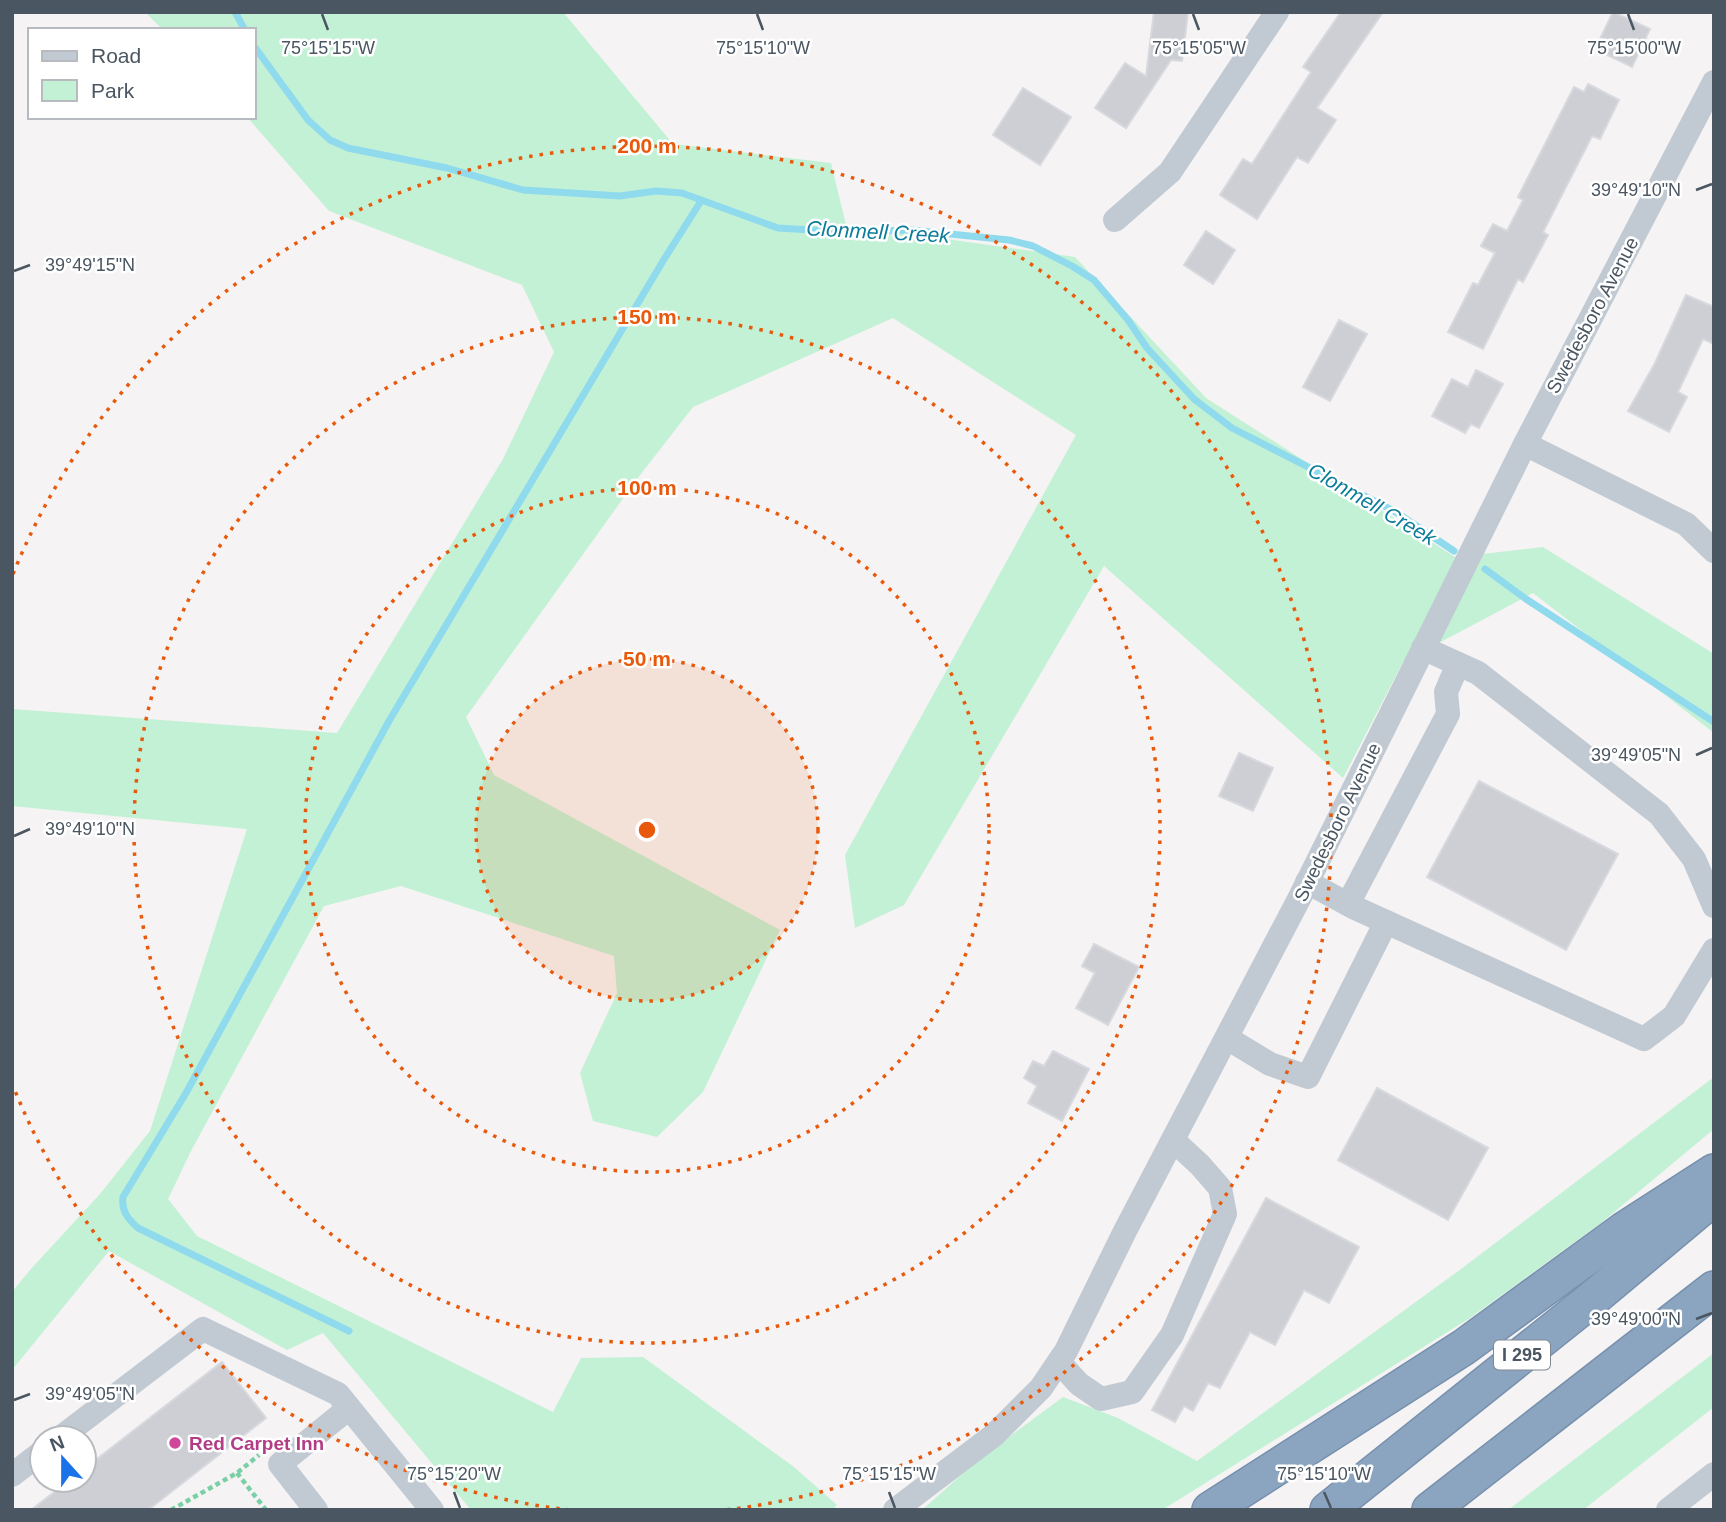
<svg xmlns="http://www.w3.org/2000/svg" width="1726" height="1522" font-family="Arial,sans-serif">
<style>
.green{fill:#c3f1d5}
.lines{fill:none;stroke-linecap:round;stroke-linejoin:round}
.stream{stroke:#90daee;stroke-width:7}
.building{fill:#cdcfd5;stroke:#d7d9de;stroke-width:2}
.highway-casing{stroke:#7690ad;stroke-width:38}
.path{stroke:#7ad0a6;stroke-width:4.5;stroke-dasharray:5 3.5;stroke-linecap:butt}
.minor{stroke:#c1cad2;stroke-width:24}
.highway{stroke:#8ba5c1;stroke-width:35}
.ticks{fill:none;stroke:#4a5661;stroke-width:2.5}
.ring{fill:none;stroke:#e8590c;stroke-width:3.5;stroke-dasharray:3.5 7}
.hotel-dot{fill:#d1479c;stroke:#fff;stroke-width:2.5}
.labels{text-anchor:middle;stroke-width:5;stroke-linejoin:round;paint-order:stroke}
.shield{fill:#fff;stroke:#808990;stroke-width:2}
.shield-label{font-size:18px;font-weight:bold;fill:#4a5661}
.street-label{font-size:19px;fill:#4a5661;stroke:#fff}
.hotel-label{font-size:19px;font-weight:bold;fill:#b23c85;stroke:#fff;text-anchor:start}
.water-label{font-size:21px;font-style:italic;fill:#0c7c9b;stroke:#fff}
.ticks-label{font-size:18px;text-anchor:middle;fill:#4a5661;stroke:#fff;stroke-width:5;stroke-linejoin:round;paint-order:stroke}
.centre{fill:#e8590c;stroke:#fff;stroke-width:3.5}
.ring-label{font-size:21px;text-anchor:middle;font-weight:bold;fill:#e8590c;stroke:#fff;stroke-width:5;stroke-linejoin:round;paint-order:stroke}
</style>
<rect width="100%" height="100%" fill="#f5f3f3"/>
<g class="green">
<polygon points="145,12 563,12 673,144 831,163 846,225 1075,257 1206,398 1455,557 1543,547 1714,654 1714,733 1533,593 1403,662 1343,778 1104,566 904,905 855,928 845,855 1076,435 893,318 693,407 637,479 466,717 494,775 780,930 703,1092 657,1137 593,1121 580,1073 617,993 614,956 401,886 324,906 191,1151 168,1199 197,1236 553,1412 581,1358 643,1357 794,1467 837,1505 832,1510 471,1510 323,1333 287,1350 109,1251 12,1370 12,1292 30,1270 100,1194 150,1131 247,829 12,806 12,709 337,733 503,459 554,352 522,285 329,211 247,117 254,117 254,30 163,30"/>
<polygon points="1714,1077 1714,1129 1601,1223 1470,1318 1162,1510 922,1510 979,1459 1063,1397 1118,1418 1197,1461 1461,1269"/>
<polygon points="1714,1353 1714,1407 1583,1510 1508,1510"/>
</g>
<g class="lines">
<g class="stream">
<polyline points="235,12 245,30"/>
<polyline points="254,46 308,120 330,140 348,148 447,168 523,190 620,196 656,191 682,193 778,228 846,232 911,230 1009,240 1033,246 1072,266 1094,280 1128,320 1147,348 1194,399 1232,428 1394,511 1454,551"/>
<polyline points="1485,569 1526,599 1714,722"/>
<path d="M 349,1331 L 138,1228 C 128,1219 121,1211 123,1197 L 186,1093 L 389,721 L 663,261 L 701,201"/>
</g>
</g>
<g class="building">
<polygon points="1154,12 1188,12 1182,61 1171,60 1126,128 1095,108 1125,63 1146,76"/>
<polygon points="1341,12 1383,12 1317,108 1336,120 1308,163 1297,157 1257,219 1220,195 1243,159 1252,164 1311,72 1303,67"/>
<polygon points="1613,12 1650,29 1632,67 1595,49"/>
<polygon points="1588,84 1619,100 1600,139 1592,136 1543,232 1548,235 1523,282 1518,279 1483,349 1448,332 1473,283 1478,285 1495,253 1481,246 1493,224 1507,231 1523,200 1518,197 1574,87 1584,92"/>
<polygon points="1023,88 1071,117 1040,165 993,135"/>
<polygon points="1206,231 1235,250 1213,284 1184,265"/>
<polygon points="1686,295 1714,307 1714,344 1703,339 1678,392 1687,397 1669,432 1628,411 1655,363"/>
<polygon points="1339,320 1367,334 1330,401 1303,387"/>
<polygon points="1476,370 1503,384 1479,428 1471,424 1465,433 1432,416 1452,379 1468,387"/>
<polygon points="1239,753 1273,768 1253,811 1219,796"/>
<polygon points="1479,781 1618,854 1566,950 1427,877"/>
<polygon points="1094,944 1139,967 1108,1025 1076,1008 1095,973 1082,966"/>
<polygon points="1053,1051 1089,1069 1062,1121 1028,1103 1037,1086 1024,1078 1033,1061 1044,1066"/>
<polygon points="1377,1088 1488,1148 1448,1220 1338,1160"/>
<polygon points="1266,1198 1359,1247 1329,1303 1304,1290 1275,1345 1250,1332 1220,1388 1208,1383 1193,1411 1184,1406 1175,1422 1152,1410"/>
<polygon points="222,1362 266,1418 148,1510 31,1510 70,1480 84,1480 84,1469"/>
</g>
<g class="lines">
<defs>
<g id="highway">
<polyline points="1210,1510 1464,1347 1624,1230 1714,1172"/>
<polyline points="1328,1510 1591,1300 1714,1197"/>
<polyline points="1430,1510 1714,1289"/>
</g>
</defs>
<use href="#highway" class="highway-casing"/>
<g class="path">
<polyline points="237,1473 266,1510"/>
<polyline points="171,1510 237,1473 259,1455"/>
</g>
<g class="minor">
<polyline points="1115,220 1170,172 1277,12"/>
<polyline points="1525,444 1686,524 1714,551"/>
<polyline points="1423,648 1478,673 1659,814 1694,859 1714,906"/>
<polyline points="1307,882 1353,907 1644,1039 1674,1016 1714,950"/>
<polyline points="1348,904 1448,714 1446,692 1458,664"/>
<polyline points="1227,1038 1270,1064 1308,1077 1386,922"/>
<polyline points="1059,1362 1079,1384 1101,1399 1132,1392 1172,1335 1225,1214 1220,1188 1200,1165 1173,1140"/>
<polyline points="60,1438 203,1329 338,1394 432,1510"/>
<polyline points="12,1475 42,1452"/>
<polyline points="316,1510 280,1464 349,1408"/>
<polyline points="895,1510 994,1435 1041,1388 1066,1351 1125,1231 1300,897 1525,444 1714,82"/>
<polyline points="1668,1510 1714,1474"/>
</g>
<use href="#highway" class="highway"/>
</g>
<path class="ticks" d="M 322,14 L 328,30M 757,14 L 763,30M 1193,14 L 1199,30M 1628,14 L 1634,30M 1696,190 L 1712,184M 14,271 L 30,265M 1696,755 L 1712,748M 14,836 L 30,829M 1696,1319 L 1712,1313M 14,1400 L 30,1394M 454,1492 L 460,1508M 889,1492 L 895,1508M 1324,1492 L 1331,1508"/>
<circle cx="647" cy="830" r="171" fill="#e8590c" fill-opacity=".12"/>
<g class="ring">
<circle cx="647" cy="830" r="171"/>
<circle cx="647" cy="830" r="342"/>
<circle cx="647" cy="830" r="513"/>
<path d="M570 1510A684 684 0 0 1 13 1086M13 574A684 684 0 1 1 724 1510"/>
</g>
<circle class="hotel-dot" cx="175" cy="1443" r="7"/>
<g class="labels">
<rect class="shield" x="1494" y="1340.5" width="56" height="29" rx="5"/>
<g class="shield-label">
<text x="1522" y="1361">I 295</text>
</g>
<g class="street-label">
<text transform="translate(1592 315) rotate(-62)" y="7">Swedesboro Avenue</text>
<text transform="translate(1337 822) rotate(-64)" y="7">Swedesboro Avenue</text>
</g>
<g class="hotel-label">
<text x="189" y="1450">Red Carpet Inn</text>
</g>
<g class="water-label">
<text transform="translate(878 232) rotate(3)" y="7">Clonmell Creek</text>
<text transform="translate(1372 504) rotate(30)" y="7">Clonmell Creek</text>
</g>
</g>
<g class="ticks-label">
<text x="1634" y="54">75°15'00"W</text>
<text x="328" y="54">75°15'15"W</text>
<text x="763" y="54">75°15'10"W</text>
<text x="1199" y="54">75°15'05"W</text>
<text x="1636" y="196">39°49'10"N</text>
<text x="90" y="271">39°49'15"N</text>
<text x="1636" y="761">39°49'05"N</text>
<text x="90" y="835">39°49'10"N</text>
<text x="1636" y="1325">39°49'00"N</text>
<text x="90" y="1400">39°49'05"N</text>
<text x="454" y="1480">75°15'20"W</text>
<text x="889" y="1480">75°15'15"W</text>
<text x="1324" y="1480">75°15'10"W</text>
</g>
<circle cx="647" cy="830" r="10" class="centre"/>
<g class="ring-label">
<text x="647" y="153">200 m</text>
<text x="647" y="324">150 m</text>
<text x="647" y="495">100 m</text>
<text x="647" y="666">50 m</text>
</g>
<rect width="1726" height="1522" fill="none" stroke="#4a5661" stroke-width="28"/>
<rect x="28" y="28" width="228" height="91" fill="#ffffff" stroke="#b7bbc0" stroke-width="2"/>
<rect x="42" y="51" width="35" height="10" fill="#c1cad2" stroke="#b7bbc0" stroke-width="2"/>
<text x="91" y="63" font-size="21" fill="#4a5661">Road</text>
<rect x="42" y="80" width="35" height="21" fill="#c3f1d5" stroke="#b7bbc0" stroke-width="2"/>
<text x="91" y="98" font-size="21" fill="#4a5661">Park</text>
<g transform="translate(63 1459) rotate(339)"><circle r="33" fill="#ffffff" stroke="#b7bbc0" stroke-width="2"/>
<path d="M0-5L12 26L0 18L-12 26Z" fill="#1a73e8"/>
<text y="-10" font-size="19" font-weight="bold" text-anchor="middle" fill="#4a5661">N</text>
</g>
</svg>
